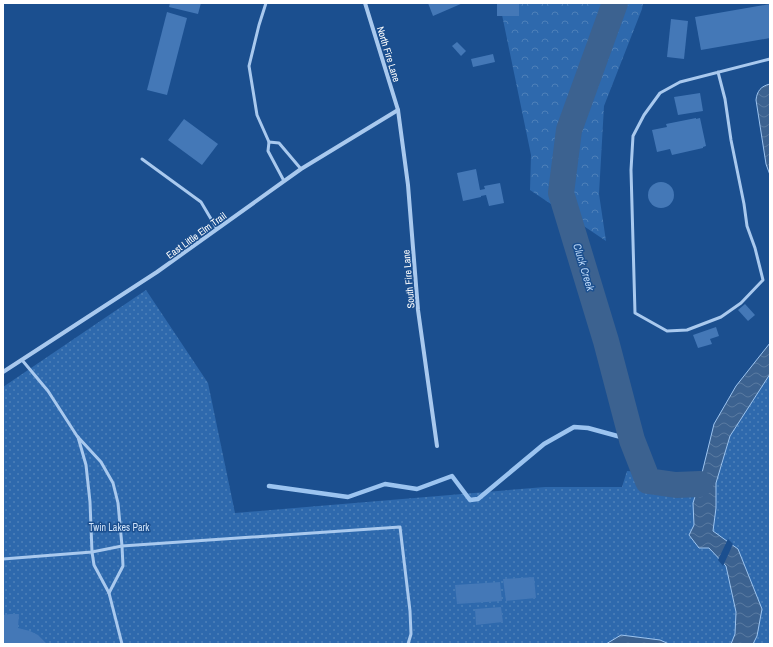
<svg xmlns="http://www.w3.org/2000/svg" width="773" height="647" font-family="'Archivo Narrow',sans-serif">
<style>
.forest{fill:url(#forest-crowns)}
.park{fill:url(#park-dots)}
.water{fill:url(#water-waves);stroke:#9cc4f0}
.pier{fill:#1b4f8f}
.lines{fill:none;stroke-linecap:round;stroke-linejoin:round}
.stream{stroke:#9cc4f0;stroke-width:4.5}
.river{stroke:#3c6290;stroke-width:26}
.building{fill:#4478b7}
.service{stroke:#a9c9ee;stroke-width:3}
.minor{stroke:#a9c9ee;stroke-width:4}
.labels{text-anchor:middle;stroke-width:3;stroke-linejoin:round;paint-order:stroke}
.street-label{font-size:10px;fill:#fff;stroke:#1b4f8f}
.park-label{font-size:10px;fill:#cfe3fa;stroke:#1b4f8f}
.water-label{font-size:11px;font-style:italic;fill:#b5d3f5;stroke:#1b4f8f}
</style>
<defs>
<pattern id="forest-crowns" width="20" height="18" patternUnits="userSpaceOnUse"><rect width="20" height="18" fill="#2e69ad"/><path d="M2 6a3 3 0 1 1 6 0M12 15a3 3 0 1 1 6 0" fill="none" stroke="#4d80b9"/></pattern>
<pattern id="park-dots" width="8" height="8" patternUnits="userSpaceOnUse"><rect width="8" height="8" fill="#2e69ad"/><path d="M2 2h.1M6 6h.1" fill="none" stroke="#4d80b9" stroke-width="1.8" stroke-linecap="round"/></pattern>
<pattern id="water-waves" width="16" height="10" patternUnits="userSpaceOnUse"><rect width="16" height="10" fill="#3c6290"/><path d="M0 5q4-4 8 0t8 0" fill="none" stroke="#597aa1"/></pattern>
</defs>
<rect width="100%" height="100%" fill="#1b4f8f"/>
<polygon class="forest" points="501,3 643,3 642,9 604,106 599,194 606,241 530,190 531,155 501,10"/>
<polygon class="park" points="146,290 208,383 235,513 545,487 622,487 627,471 701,477 721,468 730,436 770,374 770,644 3,644 3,387"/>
<g class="water">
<path d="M 770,84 L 770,175 L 766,164 L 756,100 C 757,91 761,86 770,84 Z"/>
<polygon points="770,343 770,374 730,436 716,483 716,508 713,531 738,549 762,609 757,636 753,644 731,644 735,634 736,612 726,566 709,548 699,548 689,535 694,525 693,503 701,477 714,424 736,386"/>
<polygon points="621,635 660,640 669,644 606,644"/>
</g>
<polygon class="pier" points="728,539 733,544 723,566 718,560"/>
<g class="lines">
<polyline class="stream" points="269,486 348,497 385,484 417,489 452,476 470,500 478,499 544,444 574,427 588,428 632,440"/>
<polyline class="river" points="615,3 569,130 561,193 606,341 632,440 648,481 676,485 700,484"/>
</g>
<g class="building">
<polygon points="170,3 201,3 198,14 169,7"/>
<polygon points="428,3 463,3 433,16"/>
<rect x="497" y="3" width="22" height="13"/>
<polygon points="770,4 770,38 701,50 695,17"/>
<polygon points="167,12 187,18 167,95 147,90"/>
<polygon points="671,19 688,21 684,59 667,57"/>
<polygon points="457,42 466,51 461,56 452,46"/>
<polygon points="493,54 495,62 473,67 471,59"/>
<polygon points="700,93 703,111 678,115 674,97"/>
<polygon points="696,118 696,119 700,118 706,146 703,147 703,148 672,155 670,149 657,152 652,130 667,127 666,124"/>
<polygon points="184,119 218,144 202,165 168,140"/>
<polygon points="476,169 480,190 485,189 484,186 500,183 504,203 489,206 486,195 481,196 481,197 463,201 457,173"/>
<circle cx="661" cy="195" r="13"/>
<polygon points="745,304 755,315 748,321 738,310"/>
<polygon points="716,327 719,336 710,339 712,344 698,348 693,335"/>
<polygon points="534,577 536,598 506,601 503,579"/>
<polygon points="500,582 502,601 457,604 455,585"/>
<polygon points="501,607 503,622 476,625 475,609"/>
<polygon points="10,614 19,614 18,628 30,631 38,635 47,644 3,644 3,615"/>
</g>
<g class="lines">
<g class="service">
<polyline points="266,3 259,25 249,66 257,115 269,142"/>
<polyline points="718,72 725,99 731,140 744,204 747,226 755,248 763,280 741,303 721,317 687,330 667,331 635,313 631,170 633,136 644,115 660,93 680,82 770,59"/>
<polyline points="142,159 201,202 217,229"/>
<polyline points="284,181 268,151 269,142 279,143 301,169"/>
<polyline points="22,360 48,391 77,436 101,462 113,483 118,503 122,546 123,566 109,593"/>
<polyline points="78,437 86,465 90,502 92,552 94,565 109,593 122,644"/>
<polyline points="3,559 92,552 122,546 400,527 410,611 411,634 408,644"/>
</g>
<g class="minor">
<polyline points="365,3 398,110 408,185 418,310 437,446"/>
<polyline points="3,372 157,272 301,169 398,110"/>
</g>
</g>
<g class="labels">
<g class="street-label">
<text transform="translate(389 54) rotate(73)" y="4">North Fire Lane</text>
<text transform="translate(196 235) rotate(-36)" y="4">East Little Elm Trail</text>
<text transform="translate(408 279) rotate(-95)" y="4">South Fire Lane</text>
</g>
<g class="park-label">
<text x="119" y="531">Twin Lakes Park</text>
</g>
<g class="water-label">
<text transform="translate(584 267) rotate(73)" y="4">Cluck Creek</text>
</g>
</g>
<rect width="773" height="647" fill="none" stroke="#ffffff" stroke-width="8"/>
</svg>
